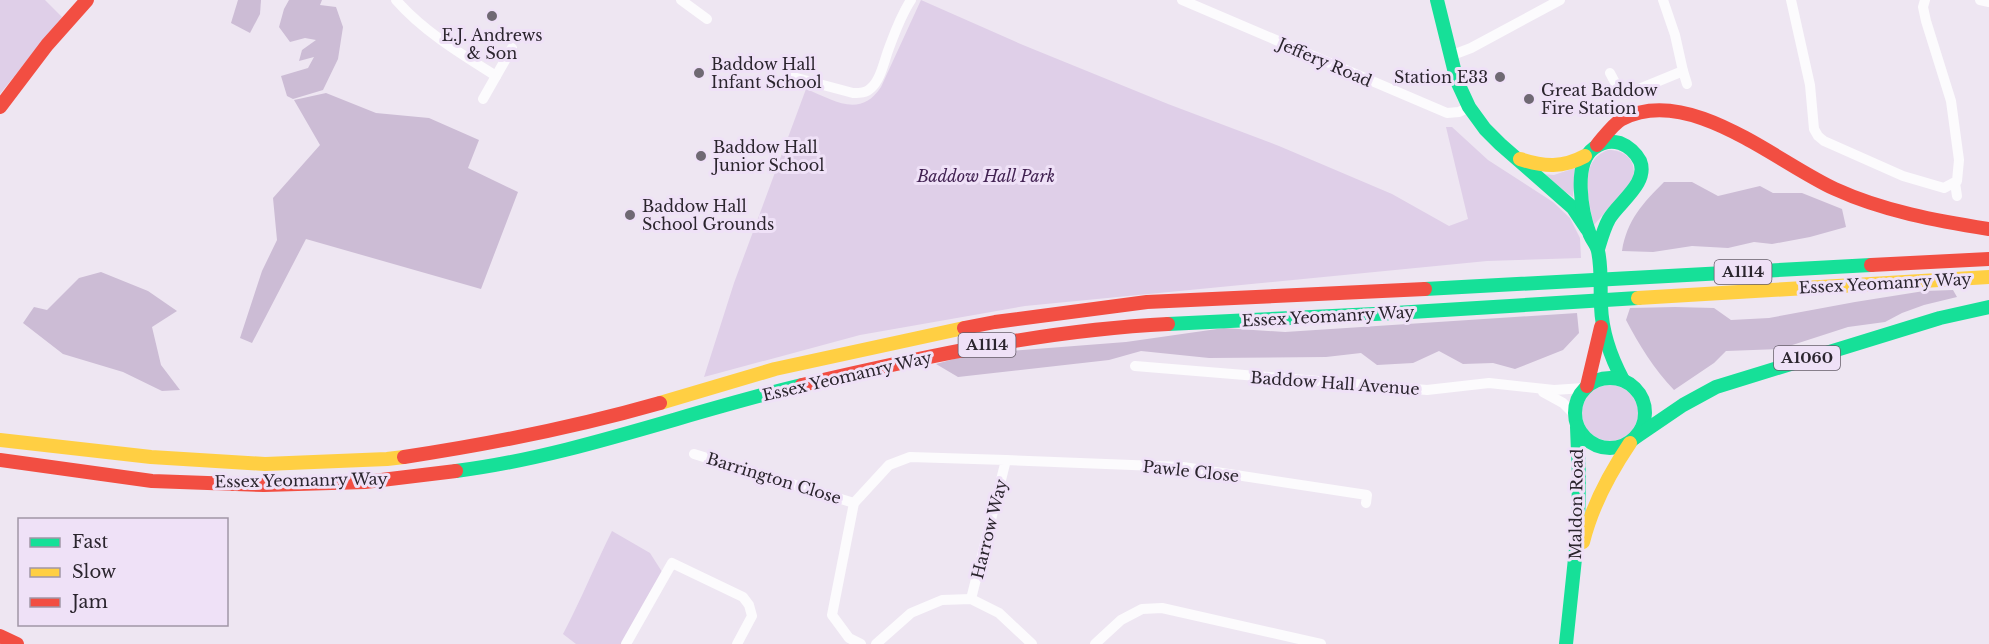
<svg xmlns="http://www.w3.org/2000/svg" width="1989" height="644" font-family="'Libre Baskerville',serif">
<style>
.green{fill:#dfcfe8}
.forest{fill:#ccbcd5}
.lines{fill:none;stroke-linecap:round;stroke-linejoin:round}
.street{stroke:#fcfbfd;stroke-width:10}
.fast{stroke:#16e098;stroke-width:14}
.slow{stroke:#ffcf43;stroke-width:14}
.jam{stroke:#f24e42;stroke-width:14}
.poi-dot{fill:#6f6973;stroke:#efe1f7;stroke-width:2}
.labels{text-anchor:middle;stroke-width:6;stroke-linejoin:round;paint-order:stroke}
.shield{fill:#efe1f7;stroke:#665d6a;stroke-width:1.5}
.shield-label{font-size:15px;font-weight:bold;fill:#2b252e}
.poi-label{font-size:16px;fill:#2b252e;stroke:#efe1f7;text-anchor:start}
.street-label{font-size:16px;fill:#2b252e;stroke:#efe1f7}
.park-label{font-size:16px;font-style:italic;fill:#422252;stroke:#efe1f7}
</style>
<rect width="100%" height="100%" fill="#eee6f2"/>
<g class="green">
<polygon points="0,0 45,0 62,17 0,94"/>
<path d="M 921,0 L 1023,45 L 1168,104 L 1279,146 L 1392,194 L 1449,226 L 1468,219 L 1446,127 L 1452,127 L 1488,160 L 1553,202 L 1570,218 L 1580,238 L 1581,258 L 1487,261 L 1025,306 L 860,335 L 704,377 L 734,283 L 806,89 C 834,100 860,119 881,87 Z"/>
<path d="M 1608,150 C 1626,150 1636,160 1634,179 L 1594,225 C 1589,201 1577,161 1608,150 Z"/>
<polygon points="1575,168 1573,197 1542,176 1542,174 1554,175"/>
<circle cx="1610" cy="413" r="28"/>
<path d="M 612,531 L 650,553 L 664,575 L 626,644 L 576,644 L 563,634 C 581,600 595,565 612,531 Z"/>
</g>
<g class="forest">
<polygon points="238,0 261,0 260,14 250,33 231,23"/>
<polygon points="289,0 322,0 320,5 336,7 343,27 338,59 323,90 293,99 287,96 281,76 308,68 314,57 299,61 302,50 316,40 305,38 290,42 279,27 284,9"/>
<polygon points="326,93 376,113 429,118 479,140 468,168 518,192 481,289 306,239 252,343 240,338 262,271 277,240 273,198 320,145 294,100"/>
<path d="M 1664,182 L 1692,182 L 1718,196 L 1760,186 L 1773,193 L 1802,193 L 1842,209 L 1846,227 L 1810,237 L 1772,244 L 1754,242 L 1728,248 L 1692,246 L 1653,252 L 1622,251 C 1627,220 1643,203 1664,182 Z"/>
<polygon points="101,272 148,291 177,311 152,327 161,365 180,390 162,391 123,372 63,354 23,323 34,307 47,310 79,278"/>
<path d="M 1953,290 L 1957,297 L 1924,305 L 1902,313 L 1885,322 L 1848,327 L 1780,349 L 1726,351 L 1714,363 L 1674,390 C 1654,369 1639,345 1626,320 L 1630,308 L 1675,307 L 1714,308 L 1731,320 L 1769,318 L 1855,302 L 1924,291 Z"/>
<polygon points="1577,313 1579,333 1563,350 1515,369 1493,363 1463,364 1439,351 1413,363 1377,365 1361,353 1326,357 1209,358 1141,351 1109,360 958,377 936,364 972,354 1126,342 1224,328 1285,332"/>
</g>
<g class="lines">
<g class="street">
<path d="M 396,0 C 423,31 461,54 496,76"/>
<polyline points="681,0 707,19"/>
<polyline points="1182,0 1447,113 1459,112 1469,107"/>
<polyline points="1791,0 1810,85 1814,129 1818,136 1824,141 1903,176 1944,188 1957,181 1959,160 1951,101 1926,21 1923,7 1925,0"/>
<polyline points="1980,0 1989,2"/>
<polyline points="1450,56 1471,48 1560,0"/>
<polyline points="1683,71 1687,84"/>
<polyline points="1610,73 1620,92 1627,94 1683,71 1675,35 1663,0"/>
<path d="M 793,77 L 853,93 C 860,93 866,93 871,88 C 881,79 884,61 889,48 C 895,32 901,15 911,0"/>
<polyline points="483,99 512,48"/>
<polyline points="1955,183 1957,196"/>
<polyline points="1135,366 1427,390 1489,383 1554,390 1584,388"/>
<polyline points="1543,392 1563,403 1574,414"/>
<polyline points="694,454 854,503"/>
<polyline points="1006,460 1183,467 1367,495 1366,503"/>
<polyline points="626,644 672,563 743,597 749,605 752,616 737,644"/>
<polyline points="861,644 849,638 832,615 854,503 889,465 910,457 1006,460 971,599"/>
<polyline points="876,644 911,613 942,600 971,599 999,613 1032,644"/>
<polyline points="1095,644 1121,620 1142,609 1162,608 1321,644"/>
</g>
<g class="fast">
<polyline points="1437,0 1457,81 1469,107 1485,129 1500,144 1573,208 1587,229"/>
<path d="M 1598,249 C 1601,239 1604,228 1609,219 C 1619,202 1649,183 1640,161 C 1636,153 1628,146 1620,143 C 1610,140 1602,142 1594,148 C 1572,164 1582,213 1590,235 C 1592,240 1597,245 1598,251 C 1602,269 1600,288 1601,306 C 1602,333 1610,356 1623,380"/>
<polyline points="1425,289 1871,265"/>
<polyline points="1168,324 1395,313 1638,298"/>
<circle cx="1610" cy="413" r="35"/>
<polyline points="1636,437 1683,405 1716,387 1940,318 1989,307"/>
<path d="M 456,471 C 574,456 687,412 802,385"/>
<polyline points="1566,644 1578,530 1579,477 1577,427"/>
</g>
<g class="slow">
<path d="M 1520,159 C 1544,167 1563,168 1585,156"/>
<polyline points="1638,298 1989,277"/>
<polyline points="660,403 775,369 964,328"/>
<polyline points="0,440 151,457 265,464 387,459 404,457"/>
<path d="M 1583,542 C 1592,506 1609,474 1630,443"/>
</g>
<g class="jam">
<polyline points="0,107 47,45 87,0"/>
<path d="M 1597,145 C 1604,137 1613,124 1622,119 C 1689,84 1776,162 1835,189 C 1883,211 1937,221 1989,229"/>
<polyline points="1871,265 1989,259"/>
<polyline points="964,328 995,322 1147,302 1425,289"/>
<path d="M 802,385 C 923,357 1044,330 1168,324"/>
<polyline points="1587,386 1601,327"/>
<path d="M 404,457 C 490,444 576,427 660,403"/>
<polyline points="0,460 152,481 264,485 365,482 456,471"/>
<polyline points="0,636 17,644"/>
</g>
</g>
<g class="poi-dot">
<circle cx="492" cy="16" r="6"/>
<circle cx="699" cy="73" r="6"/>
<circle cx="1500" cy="77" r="6"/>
<circle cx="1529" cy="99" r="6"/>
<circle cx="701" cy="156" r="6"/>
<circle cx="630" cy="215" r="6"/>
</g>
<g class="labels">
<g class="shield">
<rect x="1714.5" y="260" width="57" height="24" rx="4.5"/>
<rect x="958.5" y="333" width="57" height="24" rx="4.5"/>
<rect x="1774" y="346" width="66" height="24" rx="4.5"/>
</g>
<g class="shield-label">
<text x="1743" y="277">A1114</text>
<text x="987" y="350">A1114</text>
<text x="1807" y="363">A1060</text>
</g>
<g class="poi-label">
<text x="492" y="41" text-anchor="middle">E.J. Andrews<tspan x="492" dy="18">&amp; Son</tspan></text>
<text x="711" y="70">Baddow Hall<tspan x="711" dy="18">Infant School</tspan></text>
<text x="1488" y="83" text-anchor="end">Station E33</text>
<text x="1541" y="96">Great Baddow<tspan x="1541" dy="18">Fire Station</tspan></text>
<text x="713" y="153">Baddow Hall<tspan x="713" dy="18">Junior School</tspan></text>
<text x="642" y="212">Baddow Hall<tspan x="642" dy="18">School Grounds</tspan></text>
</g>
<g class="street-label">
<text transform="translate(1325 62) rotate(23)" y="6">Jeffery Road</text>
<text transform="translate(1885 283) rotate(-3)" y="6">Essex Yeomanry Way</text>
<text transform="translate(1328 316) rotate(-3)" y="6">Essex Yeomanry Way</text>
<text transform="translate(847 376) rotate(-13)" y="6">Essex Yeomanry Way</text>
<text transform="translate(1335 383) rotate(4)" y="6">Baddow Hall Avenue</text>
<text transform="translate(1191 471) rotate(6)" y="6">Pawle Close</text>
<text transform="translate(774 478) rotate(17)" y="6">Barrington Close</text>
<text transform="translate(301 480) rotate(-1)" y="6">Essex Yeomanry Way</text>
<text transform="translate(1576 504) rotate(-89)" y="6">Maldon Road</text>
<text transform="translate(989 529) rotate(-76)" y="6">Harrow Way</text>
</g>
<g class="park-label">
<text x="986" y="182">Baddow Hall Park</text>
</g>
</g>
<rect x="18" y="518" width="210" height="108" fill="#efe1f7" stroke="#a196a7" stroke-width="1.5"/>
<rect x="30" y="538" width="30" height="9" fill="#16e098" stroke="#a196a7" stroke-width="1.5"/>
<text x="72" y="548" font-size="18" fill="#2b252e">Fast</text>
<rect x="30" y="568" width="30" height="9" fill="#ffcf43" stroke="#a196a7" stroke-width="1.5"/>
<text x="72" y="578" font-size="18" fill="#2b252e">Slow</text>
<rect x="30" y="598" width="30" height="9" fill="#f24e42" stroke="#a196a7" stroke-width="1.5"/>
<text x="72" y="608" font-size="18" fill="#2b252e">Jam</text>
</svg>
